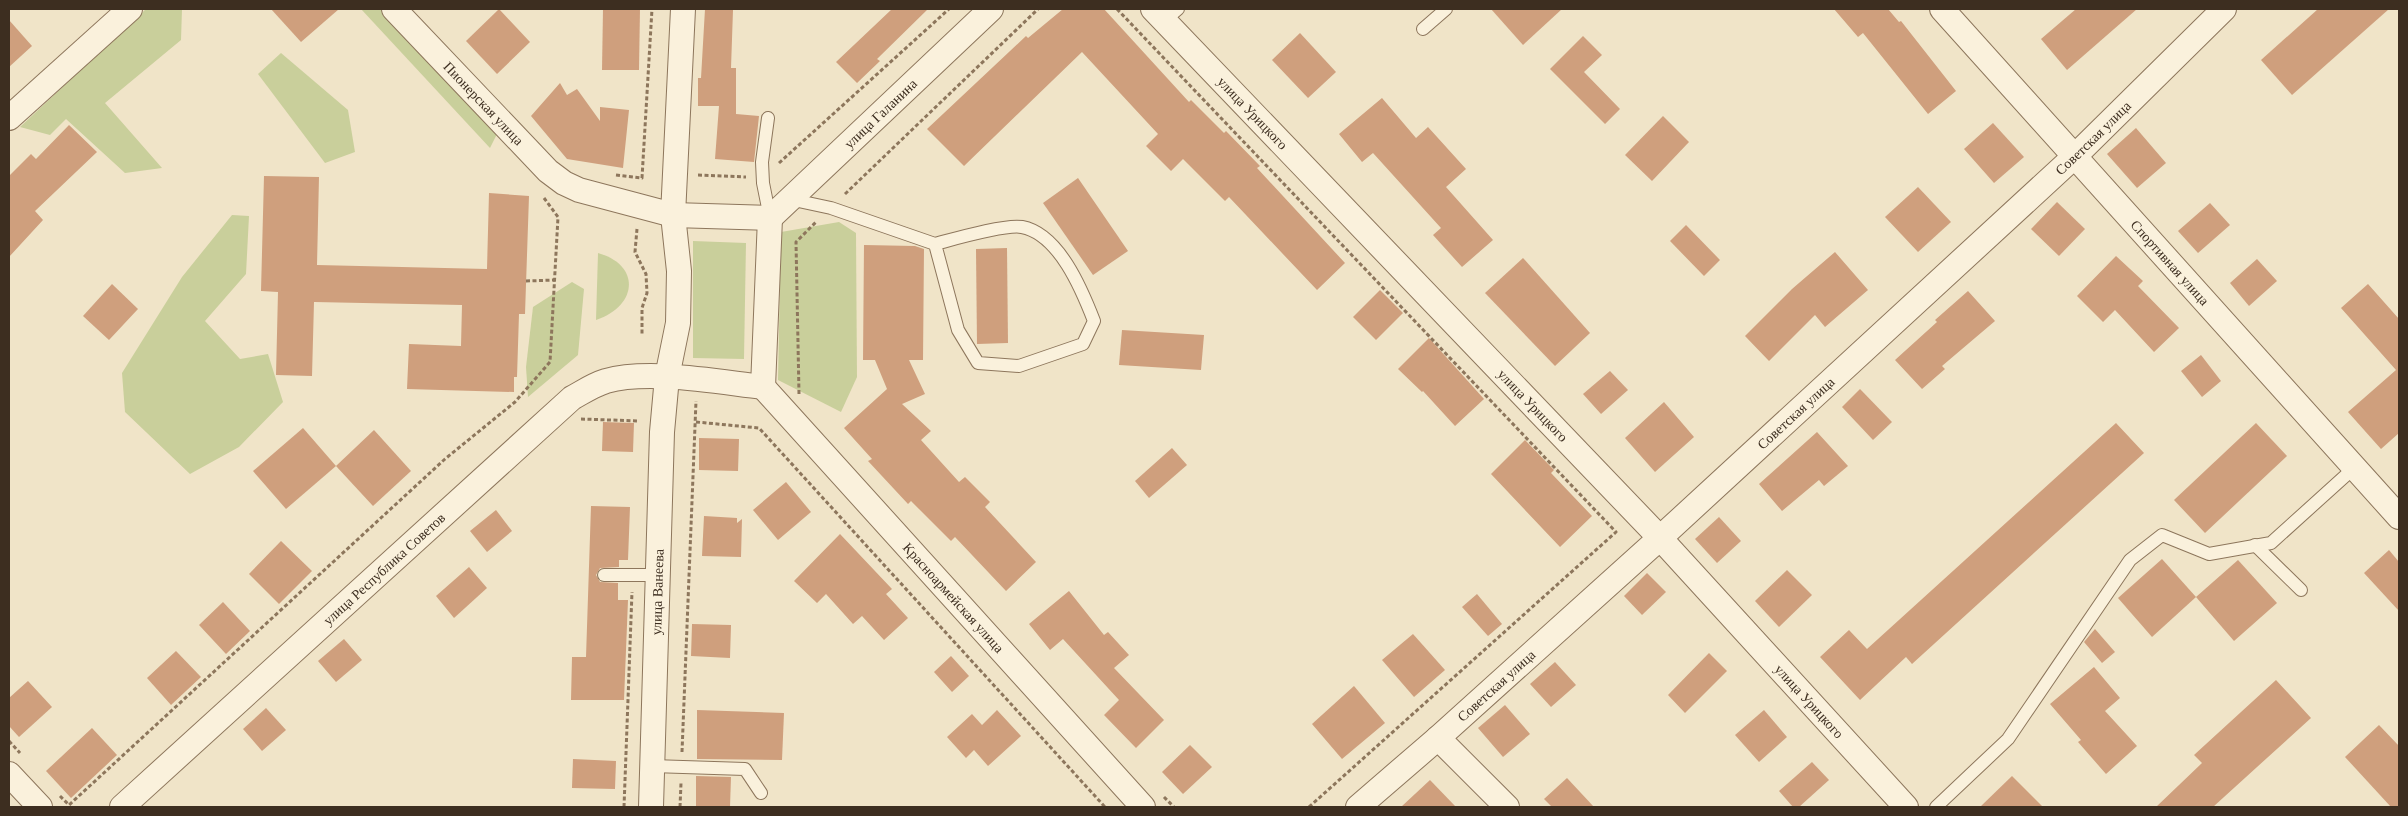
<svg xmlns="http://www.w3.org/2000/svg" width="2408" height="816" font-family="'Times New Roman',serif">
<style>
.green{fill:#c9cf9b}
.building{fill:#cf9f7d}
.lines{fill:none;stroke-linecap:round;stroke-linejoin:round}
.lane-casing{stroke:#8d765c;stroke-width:14}
.street-casing{stroke:#8d765c;stroke-width:26}
.path{stroke:#8d765c;stroke-width:3;stroke-dasharray:4 2.5;stroke-linecap:butt}
.lane{stroke:#faf1dc;stroke-width:12}
.street{stroke:#faf1dc;stroke-width:24}
.labels{text-anchor:middle;stroke-width:4;stroke-linejoin:round;paint-order:stroke}
.street-label{font-size:14px;fill:#3d2e20;stroke:#f7eed8}
</style>
<rect width="100%" height="100%" fill="#f0e4c8"/>
<g class="green">
<polygon points="146,9 182,9 181,40 105,103 162,168 125,173 66,119 50,135 20,127"/>
<polygon points="361,9 402,9 497,134 490,148"/>
<polygon points="281,53 348,110 355,152 325,163 258,74"/>
<polygon points="232,215 249,216 246,274 205,321 240,359 268,354 283,402 239,447 190,474 125,412 122,373 182,277"/>
<polygon points="839,222 856,233 857,377 841,412 778,380 781,232"/>
<polygon points="693,241 746,243 744,359 693,358"/>
<path d="M 598,253 C 641,265 638,306 596,320 Z"/>
<polygon points="572,282 584,289 578,355 528,397 526,367 533,307"/>
</g>
<g class="building">
<polygon points="271,9 339,9 301,42"/>
<polygon points="499,9 530,42 497,74 466,41"/>
<polygon points="603,9 640,9 639,70 602,70"/>
<polygon points="705,9 733,10 731,68 736,68 736,114 759,116 754,162 715,159 719,106 698,106 698,78 701,78"/>
<polygon points="892,9 928,9 877,59 880,61 857,83 836,62"/>
<polygon points="1063,9 1104,9 1189,102 1191,100 1224,133 1226,131 1260,166 1257,168 1345,263 1317,290 1229,197 1225,201 1183,159 1171,171 1146,146 1158,134 1082,52 964,166 927,129 1026,36 1028,38"/>
<polygon points="1491,9 1562,9 1523,45"/>
<polygon points="1834,9 1888,9 1899,22 1901,21 1956,91 1928,114 1863,33 1858,37"/>
<polygon points="2076,9 2137,9 2067,70 2041,39"/>
<polygon points="2318,9 2389,9 2292,95 2261,60"/>
<polygon points="9,20 32,46 9,67"/>
<polygon points="1300,33 1336,72 1308,98 1272,60"/>
<polygon points="1583,36 1602,55 1584,72 1620,109 1605,124 1550,69"/>
<polygon points="560,83 567,95 577,89 600,121 600,107 629,110 623,168 567,159 531,116"/>
<polygon points="1382,98 1416,138 1428,127 1466,169 1446,187 1493,240 1462,267 1433,235 1441,228 1373,153 1362,162 1339,134"/>
<polygon points="1663,116 1689,142 1652,181 1625,155"/>
<polygon points="1993,123 2024,157 1994,183 1964,149"/>
<polygon points="69,125 97,152 35,211 43,220 9,257 9,176 31,154 36,159"/>
<polygon points="2136,128 2166,163 2137,188 2107,154"/>
<polygon points="264,176 319,177 317,265 487,269 489,193 529,196 525,314 519,314 517,377 514,377 514,392 407,389 409,344 461,346 462,305 314,302 312,376 276,375 278,292 261,291"/>
<polygon points="1078,178 1128,251 1093,275 1043,203"/>
<polygon points="1918,187 1951,222 1918,252 1885,217"/>
<polygon points="2057,202 2085,229 2059,256 2031,229"/>
<polygon points="2210,203 2230,225 2198,253 2178,231"/>
<polygon points="1686,225 1720,260 1704,276 1670,241"/>
<polygon points="864,245 915,246 924,249 923,360 909,360 925,394 902,404 931,431 921,440 959,482 965,477 990,502 985,507 1036,562 1006,591 955,537 951,541 911,501 908,504 868,461 872,459 844,428 887,389 875,360 863,360"/>
<polygon points="1007,248 1008,343 977,344 976,249"/>
<polygon points="1835,252 1868,290 1825,327 1815,315 1769,361 1745,336 1792,289"/>
<polygon points="2116,256 2143,281 2138,286 2179,328 2154,352 2115,310 2103,322 2077,296"/>
<polygon points="1523,258 1590,333 1555,366 1485,293"/>
<polygon points="2257,259 2277,281 2249,306 2230,283"/>
<polygon points="112,284 138,309 109,340 83,316"/>
<polygon points="2368,284 2399,319 2399,433 2381,449 2348,412 2396,370 2341,308"/>
<polygon points="1380,290 1403,313 1376,340 1353,317"/>
<polygon points="1968,291 1995,321 1942,366 1945,369 1922,389 1895,360 1937,322 1935,320"/>
<polygon points="1122,330 1204,335 1201,370 1119,365"/>
<polygon points="1429,338 1484,399 1455,426 1423,391 1422,392 1398,369"/>
<polygon points="2201,355 2221,381 2202,397 2181,371"/>
<polygon points="1610,371 1628,390 1601,414 1583,394"/>
<polygon points="1860,389 1892,422 1873,440 1842,407"/>
<polygon points="1664,402 1694,437 1655,472 1625,438"/>
<polygon points="603,422 634,423 633,452 602,451"/>
<polygon points="2116,423 2144,453 1912,664 1906,657 1860,700 1820,657 1849,630 1867,649"/>
<polygon points="2256,423 2287,456 2205,533 2174,500"/>
<polygon points="303,428 336,466 286,509 253,471"/>
<polygon points="374,430 411,471 373,506 336,466"/>
<polygon points="1817,432 1848,466 1824,486 1819,480 1782,511 1759,484"/>
<polygon points="699,438 739,439 738,471 699,470"/>
<polygon points="1525,440 1554,470 1551,473 1592,516 1560,547 1491,474"/>
<polygon points="1172,448 1187,465 1149,498 1135,481"/>
<polygon points="786,482 811,512 778,540 753,510"/>
<polygon points="591,506 630,507 628,560 619,560 619,567 600,568 596,575 600,582 618,583 618,600 628,600 624,700 571,700 572,657 586,657"/>
<polygon points="496,510 512,531 487,552 470,531"/>
<polygon points="704,516 737,518 737,523 742,519 741,557 702,556"/>
<polygon points="1719,517 1741,541 1717,563 1695,539"/>
<polygon points="840,534 892,589 886,594 908,618 884,640 862,616 853,624 826,594 817,603 794,581"/>
<polygon points="281,541 312,571 279,604 249,574"/>
<polygon points="2389,550 2399,562 2399,611 2364,573"/>
<polygon points="2162,559 2196,597 2152,637 2118,598"/>
<polygon points="2238,560 2277,603 2234,641 2196,597"/>
<polygon points="469,567 487,588 454,618 436,596"/>
<polygon points="1787,570 1812,595 1779,627 1755,601"/>
<polygon points="1647,573 1666,592 1642,615 1624,596"/>
<polygon points="1069,591 1104,635 1108,632 1129,655 1114,668 1164,720 1136,748 1104,715 1119,700 1063,639 1050,650 1029,624"/>
<polygon points="1477,594 1502,624 1488,636 1462,607"/>
<polygon points="223,602 250,631 226,654 199,625"/>
<polygon points="692,624 731,625 730,658 691,656"/>
<polygon points="2095,629 2115,652 2102,663 2084,642"/>
<polygon points="1413,634 1445,670 1414,697 1382,660"/>
<polygon points="344,639 362,660 336,682 318,661"/>
<polygon points="176,651 201,677 171,705 147,678"/>
<polygon points="1709,653 1727,671 1685,713 1668,695"/>
<polygon points="951,656 969,676 952,692 934,672"/>
<polygon points="1555,662 1576,685 1551,707 1530,684"/>
<polygon points="2094,667 2120,698 2105,711 2137,746 2106,774 2078,742 2081,740 2050,704"/>
<polygon points="2276,680 2311,718 2213,807 2156,807 2202,763 2194,755"/>
<polygon points="28,681 52,707 19,737 9,726 9,698"/>
<polygon points="1354,686 1385,723 1342,759 1312,724"/>
<polygon points="1505,705 1530,734 1503,757 1478,728"/>
<polygon points="266,708 286,730 262,751 243,729"/>
<polygon points="697,710 784,713 782,760 697,759"/>
<polygon points="997,710 1021,736 988,766 974,750 966,758 947,737 972,714 982,725"/>
<polygon points="1764,710 1787,737 1759,762 1735,735"/>
<polygon points="2379,725 2399,746 2399,807 2391,807 2345,757"/>
<polygon points="92,728 117,755 71,798 46,771"/>
<polygon points="1190,745 1212,767 1183,794 1162,772"/>
<polygon points="573,759 616,761 615,789 572,788"/>
<polygon points="1812,762 1829,780 1799,807 1793,807 1779,791"/>
<polygon points="696,776 731,777 730,807 696,807"/>
<polygon points="2012,776 2043,807 1980,807"/>
<polygon points="1567,778 1594,807 1552,807 1544,799"/>
<polygon points="1430,780 1456,807 1401,807"/>
</g>
<g class="lines">
<defs>
<g id="lane">
<polyline points="1164,21 1178,9"/>
<polyline points="1423,29 1446,9"/>
<polyline points="768,118 762,162 763,183 770,218"/>
<path d="M 789,199 L 831,208 L 935,244 L 958,330 L 978,363 L 1019,366 L 1083,344 L 1094,321 C 1082,290 1059,234 1022,227 C 1005,224 954,239 935,244"/>
<polyline points="2255,545 2301,590"/>
<polyline points="604,575 658,575"/>
<polyline points="652,766 745,769 761,793"/>
<polyline points="1936,807 2008,739 2130,560 2162,535 2209,554 2271,543 2354,468"/>
</g>
<g id="street">
<path id="s1" d="M 394,9 L 548,171 L 564,183 L 579,190 L 673,215 L 770,218"/>
<path id="s2" d="M 1153,9 L 1660,538 L 1906,807"/>
<path id="s3" d="M 1942,9 L 2399,517"/>
<polyline points="9,118 130,9"/>
<path id="s4" d="M 770,218 L 991,9"/>
<path id="s5" d="M 763,387 L 1143,807"/>
<polyline points="763,387 770,218"/>
<polyline points="1438,738 1507,807"/>
<polyline points="9,774 40,807"/>
<path id="s6" d="M 122,807 L 572,398 C 583,392 593,385 606,381 C 649,369 718,382 763,387"/>
<path id="s7" d="M 651,807 L 662,432 L 667,377 L 678,323 L 679,271 L 673,215 L 683,9"/>
<path id="s8" d="M 1358,807 L 1438,738 L 1660,538 L 2075,156 L 2224,9"/>
</g>
</defs>
<use href="#lane" class="lane-casing"/>
<use href="#street" class="street-casing"/>
<g class="path">
<polyline points="1117,9 1616,532 1309,807"/>
<polyline points="779,163 949,9"/>
<polyline points="616,175 642,178 652,9"/>
<polyline points="698,175 746,177"/>
<polyline points="845,194 1038,9"/>
<polyline points="637,229 635,252 646,274 647,293 642,308 642,334"/>
<polyline points="526,281 555,280"/>
<polyline points="799,394 796,242 817,221"/>
<polyline points="581,419 639,421"/>
<polyline points="696,422 759,428 1105,807"/>
<polyline points="9,741 20,753"/>
<polyline points="682,752 696,401"/>
<polyline points="60,796 69,805 445,459 515,402 550,362 558,217 544,198"/>
<polyline points="1164,797 1174,807"/>
<polyline points="624,807 632,592"/>
<polyline points="680,807 681,783"/>
</g>
<use href="#lane" class="lane"/>
<use href="#street" class="street"/>
</g>
<g class="labels">
<g class="street-label">
<text dy="5" stroke="none"><textPath href="#s1" startOffset="130">Пионерская улица</textPath></text>
<text dy="5" stroke="none"><textPath href="#s4" startOffset="152">улица Галанина</textPath></text>
<text dy="5" stroke="none"><textPath href="#s2" startOffset="144">улица Урицкого</textPath></text>
<text dy="5" stroke="none"><textPath href="#s8" startOffset="994">Советская улица</textPath></text>
<text dy="5" stroke="none"><textPath href="#s3" startOffset="341">Спортивная улица</textPath></text>
<text dy="5" stroke="none"><textPath href="#s2" startOffset="549">улица Урицкого</textPath></text>
<text dy="5" stroke="none"><textPath href="#s8" startOffset="589">Советская улица</textPath></text>
<text dy="5" stroke="none"><textPath href="#s6" startOffset="354">улица Республика Советов</textPath></text>
<text dy="5" stroke="none"><textPath href="#s7" startOffset="215">улица Ванеева</textPath></text>
<text dy="5" stroke="none"><textPath href="#s5" startOffset="284">Красноармейская улица</textPath></text>
<text dy="5" stroke="none"><textPath href="#s8" startOffset="184">Советская улица</textPath></text>
<text dy="5" stroke="none"><textPath href="#s2" startOffset="954">улица Урицкого</textPath></text>
</g>
</g>
<rect width="2408" height="816" fill="none" stroke="#3d2e20" stroke-width="20"/>
</svg>
